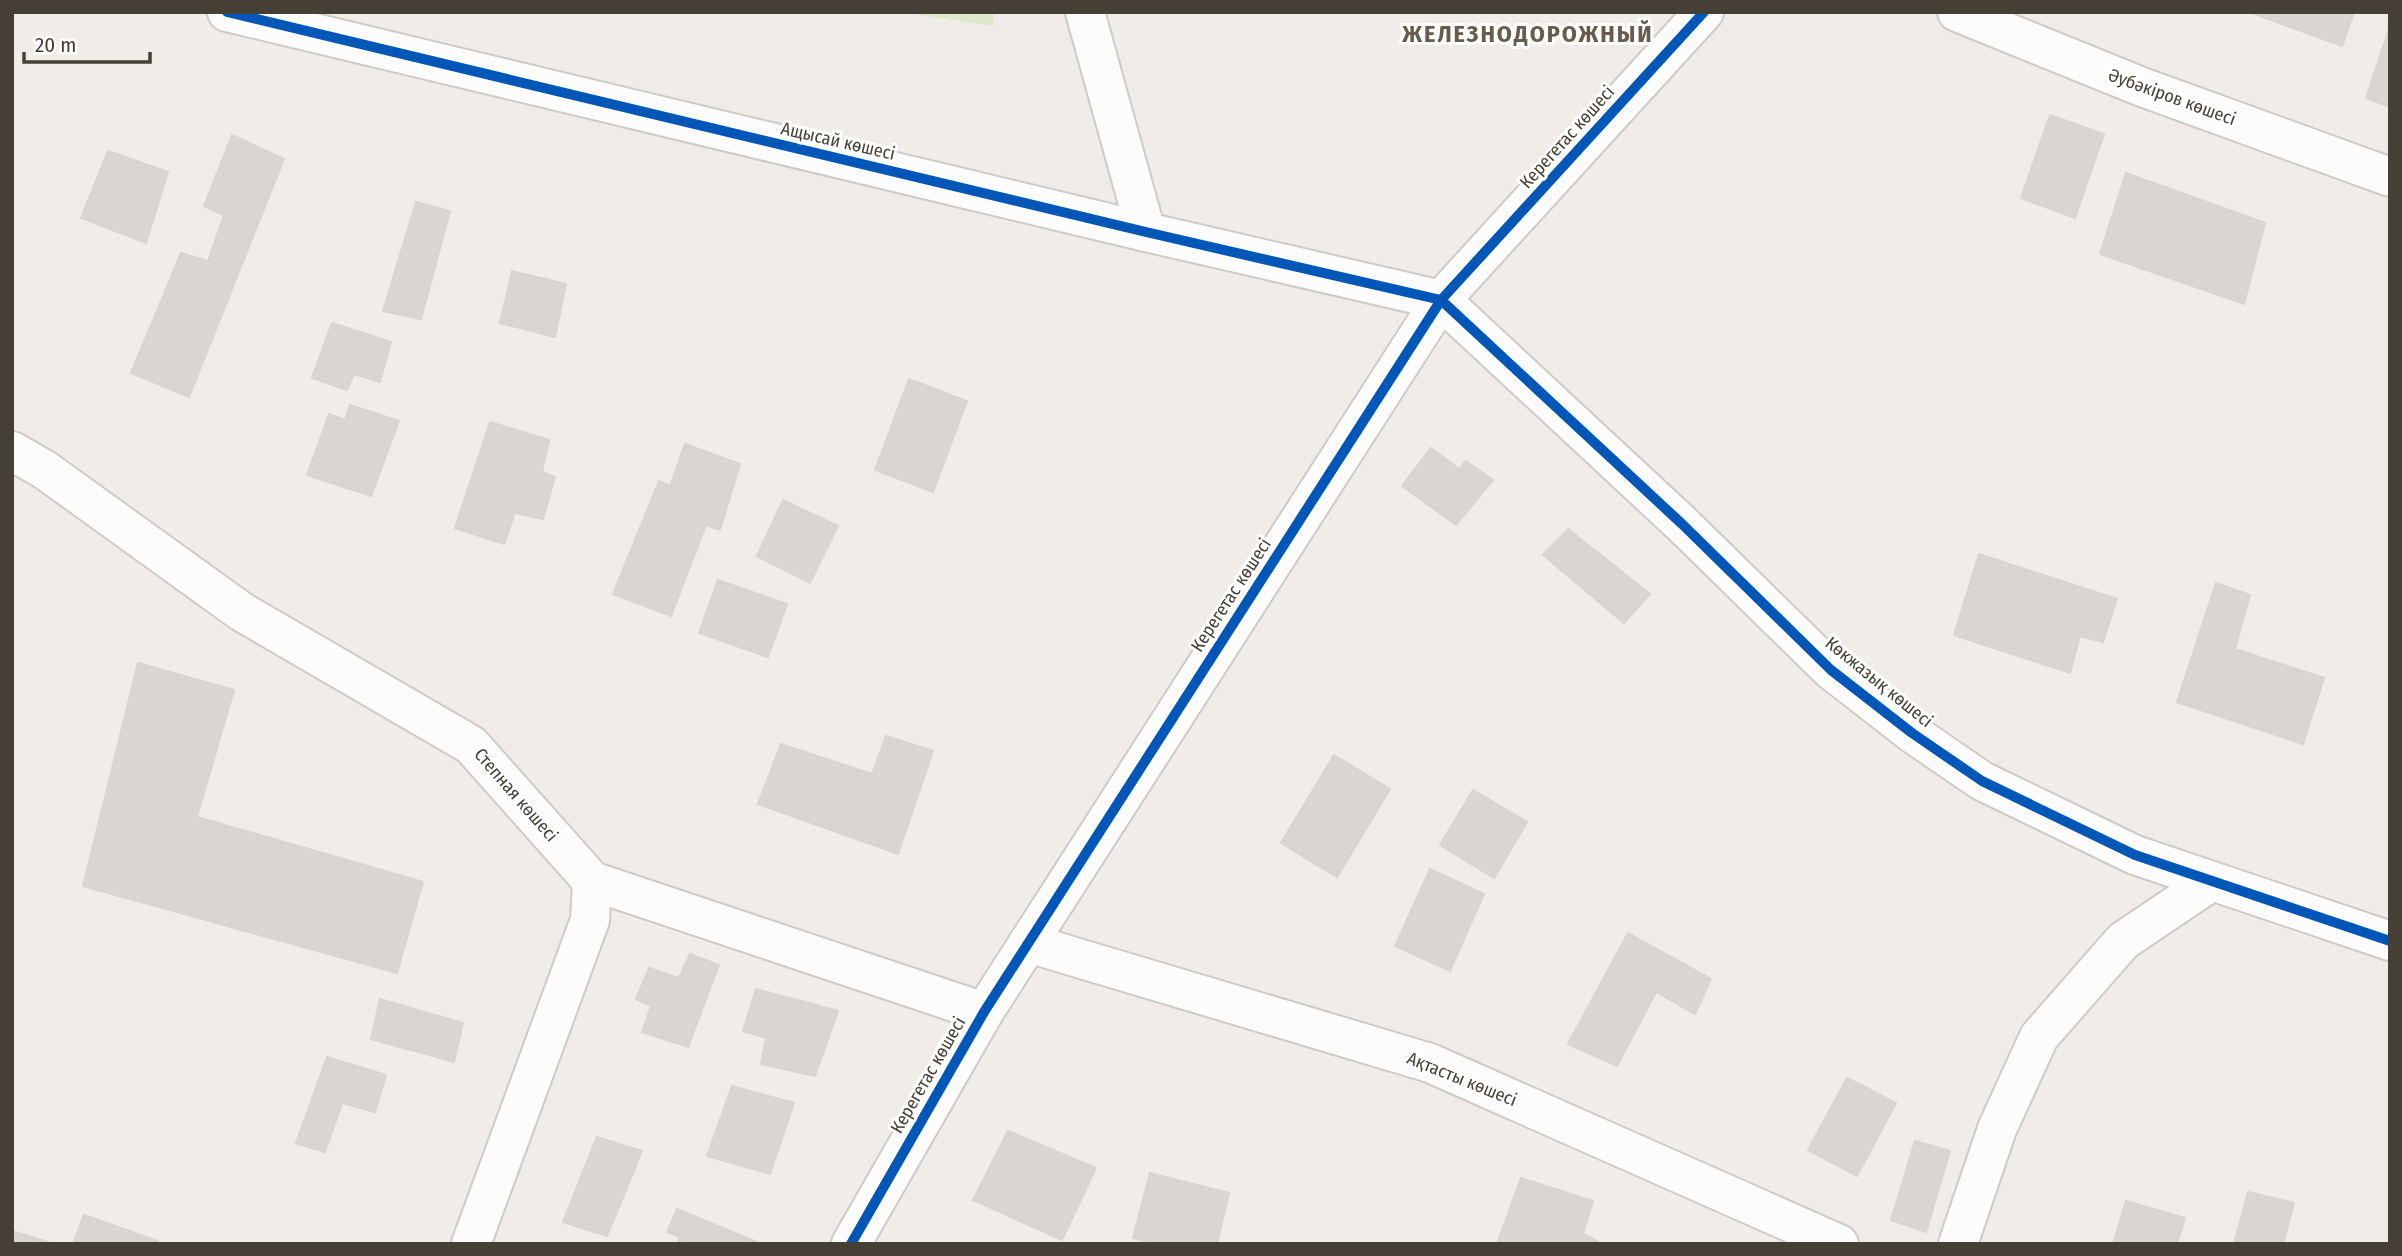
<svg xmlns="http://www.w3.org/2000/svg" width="2402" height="1256" font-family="'Fira Sans Condensed',sans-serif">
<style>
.green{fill:#dee9ca}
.building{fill:#d9d6d2;stroke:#d8d4cf;stroke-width:2}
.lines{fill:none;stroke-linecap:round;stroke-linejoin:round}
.minor-casing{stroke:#cecbc7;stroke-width:42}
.minor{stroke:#fdfcfc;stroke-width:38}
.cycleway-casing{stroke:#fff;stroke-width:15}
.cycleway{stroke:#0057b8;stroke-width:10}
.labels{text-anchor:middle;stroke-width:6;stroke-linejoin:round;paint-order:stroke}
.street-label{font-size:18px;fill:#453f36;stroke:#fff}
.district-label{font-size:24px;font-weight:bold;letter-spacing:2px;fill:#685c4d;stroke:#fff}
</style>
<rect width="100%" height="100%" fill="#f0ede9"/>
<polygon class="green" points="901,12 994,12 993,26"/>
<g class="building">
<polygon points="2249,12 2354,12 2342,46"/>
<polygon points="2390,26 2390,107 2366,98"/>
<polygon points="2050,115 2104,134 2075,218 2021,198"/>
<polygon points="232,135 284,159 189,397 131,373 181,253 208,261 224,215 204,206"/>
<polygon points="108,151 168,172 146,243 81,218"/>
<polygon points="2126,173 2265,223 2244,304 2100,254"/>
<polygon points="416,202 450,211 421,319 383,311"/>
<polygon points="512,271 566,284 555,337 500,323"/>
<polygon points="332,323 391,342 380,382 354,374 347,390 312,378"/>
<polygon points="909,379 967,401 933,492 875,470"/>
<polygon points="350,405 399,421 371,496 307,475 329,414 345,420"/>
<polygon points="490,422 549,440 542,472 555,477 543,519 515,513 504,544 455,528"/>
<polygon points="685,444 740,464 720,530 706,525 671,616 613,594 659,481 670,486"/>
<polygon points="1431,448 1459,469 1466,461 1493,480 1456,525 1402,486"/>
<polygon points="783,500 838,526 810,583 757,556"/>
<polygon points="1568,529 1650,594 1624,623 1543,555"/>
<polygon points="1979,554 2117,599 2103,642 2080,636 2070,673 1954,635"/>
<polygon points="718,580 787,604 768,657 699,633"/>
<polygon points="2216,583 2250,595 2235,649 2324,678 2303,744 2177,702"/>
<polygon points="138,663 234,690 197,817 423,882 397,973 83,886"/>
<polygon points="886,736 933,751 898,854 758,804 781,744 872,774"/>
<polygon points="1334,755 1390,789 1337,877 1281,843"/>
<polygon points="1473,790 1527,822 1494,878 1440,845"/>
<polygon points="1430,869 1484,894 1450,971 1395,946"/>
<polygon points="1628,933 1711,979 1695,1014 1656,992 1617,1066 1568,1044"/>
<polygon points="690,954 719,965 688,1047 642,1032 651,1006 636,999 649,968 679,978"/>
<polygon points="756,989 838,1011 815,1076 761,1064 766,1038 743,1031"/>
<polygon points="380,999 463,1023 454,1062 371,1039"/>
<polygon points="327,1057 386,1075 375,1112 342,1103 325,1152 296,1143"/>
<polygon points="1847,1078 1896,1103 1857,1176 1808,1150"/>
<polygon points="732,1086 794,1103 770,1174 707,1156"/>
<polygon points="1008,1131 1096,1168 1062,1240 973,1200"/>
<polygon points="597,1137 642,1151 607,1236 563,1222"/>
<polygon points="1915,1141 1950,1151 1926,1232 1891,1220"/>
<polygon points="1150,1173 1229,1193 1217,1244 1156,1244 1133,1238"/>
<polygon points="1521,1178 1593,1201 1583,1234 1602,1244 1497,1244"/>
<polygon points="2248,1192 2294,1203 2283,1244 2234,1244"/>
<polygon points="2126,1201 2185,1218 2177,1244 2113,1244"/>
<polygon points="677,1209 757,1242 756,1244 678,1244 680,1237 667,1232"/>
<polygon points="84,1215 158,1241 156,1244 73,1244"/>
<polygon points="12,1231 51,1243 12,1244"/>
</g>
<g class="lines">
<defs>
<g id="minor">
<polyline points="227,12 1146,232 1441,300 1682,524 1831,670 1912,733 1982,781 2135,855 2390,941"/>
<polyline points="1085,12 1146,232"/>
<polyline points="1957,12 2142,87 2390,177"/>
<polyline points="12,451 45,470 242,612 471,745 592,881 984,1012"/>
<polyline points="1028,943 1430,1063 1839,1244"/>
<polyline points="471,1244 590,920 592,881"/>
<polyline points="851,1244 984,1012 1441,300 1704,12"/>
<polyline points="1958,1244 1997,1129 2039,1037 2123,941 2212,881"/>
</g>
</defs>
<use href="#minor" class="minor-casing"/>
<use href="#minor" class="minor"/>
<defs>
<g id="cycleway">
<polyline points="227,12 1146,232 1441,300 1682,524 1831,670 1912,733 1982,781 2135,855 2390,941"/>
<polyline points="851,1244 984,1012 1441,300 1704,12"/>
</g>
</defs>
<use href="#cycleway" class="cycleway-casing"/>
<use href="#cycleway" class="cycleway"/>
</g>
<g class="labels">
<g class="street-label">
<text transform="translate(2172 97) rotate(20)" y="6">Әубәкіров көшесі</text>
<text transform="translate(1567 137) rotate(-48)" y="6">Керегетас көшесі</text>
<text transform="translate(838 141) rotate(13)" y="6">Ащысай көшесі</text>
<text transform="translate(1231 595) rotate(-57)" y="6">Керегетас көшесі</text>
<text transform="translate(1879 682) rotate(39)" y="6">Көкжазық көшесі</text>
<text transform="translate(516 795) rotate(49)" y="6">Степная көшесі</text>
<text transform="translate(928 1075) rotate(-60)" y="6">Керегетас көшесі</text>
<text transform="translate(1462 1079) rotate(22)" y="6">Ақтасты көшесі</text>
</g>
<g class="district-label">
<text x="1528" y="42">ЖЕЛЕЗНОДОРОЖНЫЙ</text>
</g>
</g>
<rect width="2402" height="1256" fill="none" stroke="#453f36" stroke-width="28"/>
<path d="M24 52v10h126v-10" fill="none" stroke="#453f36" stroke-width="3.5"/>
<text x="35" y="52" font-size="21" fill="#453f36" stroke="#ffffff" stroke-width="5" paint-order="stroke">20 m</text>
</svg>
